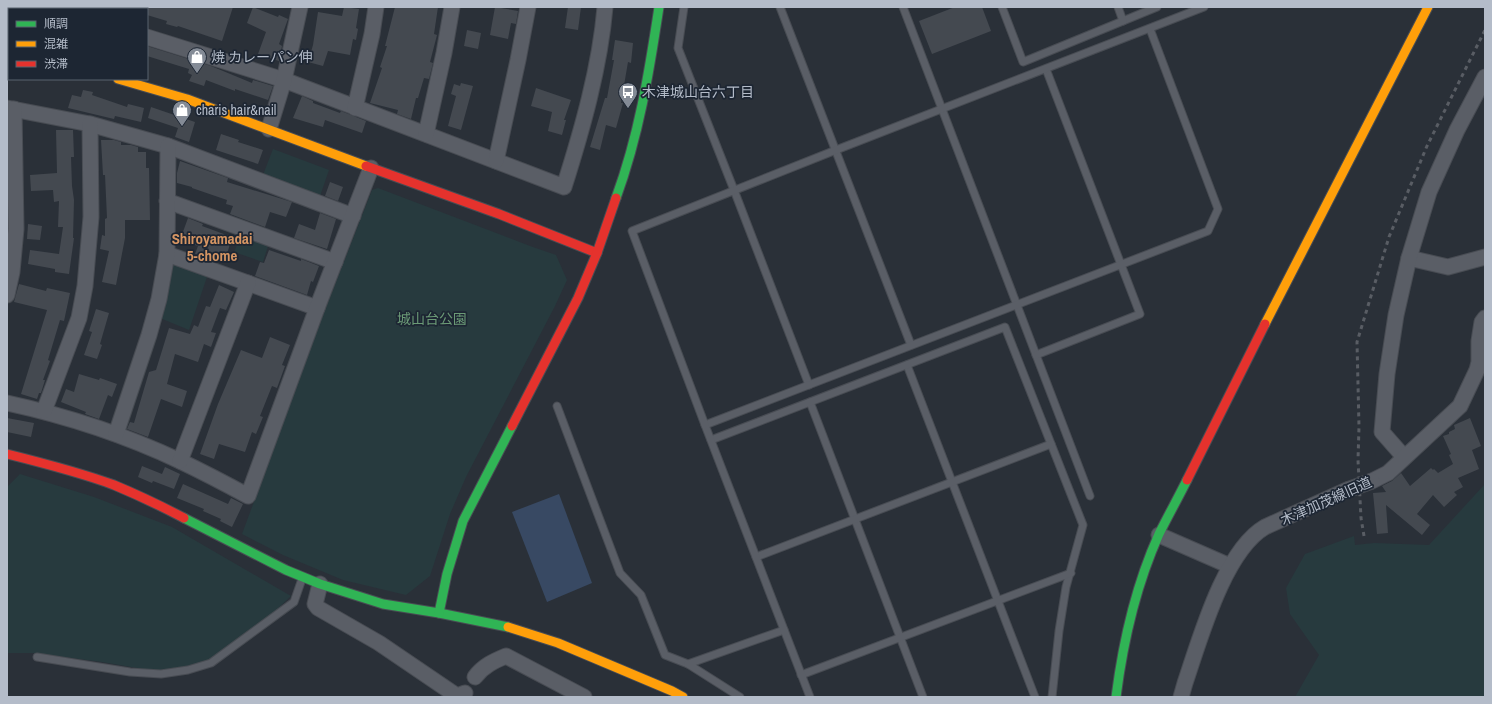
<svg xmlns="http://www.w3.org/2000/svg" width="1492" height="704" font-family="'Archivo Narrow','Noto Sans JP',sans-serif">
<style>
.green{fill:#273a3e}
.water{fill:#384963}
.building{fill:#444950}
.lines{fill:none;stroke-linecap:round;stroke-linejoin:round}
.lane-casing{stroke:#484c53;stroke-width:9}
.street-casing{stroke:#484c53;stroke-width:17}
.fast-casing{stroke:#484c53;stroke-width:11}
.slow-casing{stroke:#484c53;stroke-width:11}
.jam-casing{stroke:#484c53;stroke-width:11}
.lane{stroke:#5a5e66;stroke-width:7}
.street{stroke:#5a5e66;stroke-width:15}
.fast{stroke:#30b455;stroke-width:9}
.slow{stroke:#ff9f0a;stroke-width:9}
.jam{stroke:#e5322d;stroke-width:9}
.rail{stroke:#595d64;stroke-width:3;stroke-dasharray:4 4;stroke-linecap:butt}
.street-bridge-casing{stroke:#484c53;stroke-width:17;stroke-linecap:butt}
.street-bridge{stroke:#5a5e66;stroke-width:15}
.labels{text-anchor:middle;stroke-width:3.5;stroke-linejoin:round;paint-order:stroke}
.poi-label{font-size:14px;fill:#b4bcc9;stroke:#1d2633;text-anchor:start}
.park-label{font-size:14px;fill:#6b9a76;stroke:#1d2633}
.street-label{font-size:14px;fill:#b4bcc9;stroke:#1d2633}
.neighbourhood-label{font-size:15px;font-weight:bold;fill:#d59563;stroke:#1d2633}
</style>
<rect width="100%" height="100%" fill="#2a3038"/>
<g class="green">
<polygon points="273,149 329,170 320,196 263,175"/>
<polygon points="378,188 530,246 556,255 567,280 555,306 466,477 450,514 430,576 406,595 343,580 283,555 242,534 323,315 372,190"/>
<polygon points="242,233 269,243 263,262 234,252"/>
<polygon points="177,262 208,274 189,330 160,318 170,266"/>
<polygon points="20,474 94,497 172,527 291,596 269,617 209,661 193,666 174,670 154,671 102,662 33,653 7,653 7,487"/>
<polygon points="1485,484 1485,697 1295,697 1319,655 1290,614 1286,588 1305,554 1354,536 1355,545 1374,543 1429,545"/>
</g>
<polygon class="water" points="559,494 592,583 547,602 512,512"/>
<g class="building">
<polygon points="131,7 233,7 222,41 178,26 177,27 166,24 167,21 147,15 147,9 131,9"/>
<polygon points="253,7 278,17 279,15 288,19 279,44 282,46 279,61 258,54 266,32 247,23"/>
<polygon points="344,7 359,9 356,28 358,29 356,40 353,39 350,55 328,51 323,66 308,62 313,45 318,12 342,16"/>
<polygon points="395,7 438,7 434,34 437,35 430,62 433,63 429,79 424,78 418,98 416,98 411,119 397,114 398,110 370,103 382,68 380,67 387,46 385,46"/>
<polygon points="495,7 518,11 516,24 511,23 508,39 490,35"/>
<polygon points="568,7 581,7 578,30 565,28"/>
<polygon points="955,7 982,7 991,31 932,54 919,21"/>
<polygon points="467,30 481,33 478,49 464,46"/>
<polygon points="615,40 633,43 631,63 628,62 621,103 623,103 616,128 606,125 600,150 590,147 605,98 607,98 614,60 612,60"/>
<polygon points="147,46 211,66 252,83 253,80 273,86 268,100 235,89 235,91 206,80 204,86 189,81 192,75 188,73 189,69 147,56"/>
<polygon points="461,83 473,86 461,130 448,126 456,96 451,94 454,84 460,86"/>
<polygon points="536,88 571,100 564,120 566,120 562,135 548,131 552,112 531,106"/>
<polygon points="83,90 93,92 92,95 127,107 128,104 144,108 141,122 115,116 114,119 68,108 72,95 81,97"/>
<polygon points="302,96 313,101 313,103 340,113 341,111 366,121 362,133 325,120 323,127 293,118"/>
<polygon points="151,107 195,122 189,142 175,137 178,128 148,118"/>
<polygon points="56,130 73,130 74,157 71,157 72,186 74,200 73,238 74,238 69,274 55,272 55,269 28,264 30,250 59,254 63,227 58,227 59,201 54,202 53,190 31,191 30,175 57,173"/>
<polygon points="221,134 239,140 238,142 263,150 258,164 216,150"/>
<polygon points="101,140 114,140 121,142 121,145 131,145 138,147 138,152 146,152 146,168 149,168 150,220 125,220 125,238 116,285 102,282 109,251 100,249 102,235 105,236 105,219 107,218 105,175 103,175"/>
<polygon points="180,161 228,178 227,182 292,202 286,217 270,212 265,227 230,214 233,206 226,204 227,200 192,188 192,187 177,183 177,173"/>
<polygon points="330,182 343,187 338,201 325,196"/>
<polygon points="320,213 336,219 327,249 294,238 299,224 315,230"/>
<polygon points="188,218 203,224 202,226 232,237 225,261 213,257 212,260 195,254 198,246 180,240"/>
<polygon points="28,224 42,226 40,240 27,239"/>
<polygon points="269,250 301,261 301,259 319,266 313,282 311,281 307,295 255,276 260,262 264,263"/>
<polygon points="19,284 46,291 47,288 70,293 64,321 60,320 48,360 50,361 43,380 45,380 41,393 39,393 37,399 21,394 47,310 14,302"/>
<polygon points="219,285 234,292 226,310 220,308 211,332 216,333 211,347 204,344 198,362 175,354 167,384 187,391 182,407 161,399 148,437 127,429 130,422 134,423 149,372 156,370 169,328 190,334 194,325 198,327 206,306 210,307"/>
<polygon points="96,309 109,313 100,344 102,345 97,359 84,355 92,332 89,331"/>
<polygon points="270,337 290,345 282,365 285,366 277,388 272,386 260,416 263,417 256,434 252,432 245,452 219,444 214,459 200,454 218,404 241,350 262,358"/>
<polygon points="79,374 99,380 100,378 117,384 112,397 108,395 99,419 85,414 86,412 61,402 66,389 74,392"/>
<polygon points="7,418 34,423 31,437 7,432"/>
<polygon points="1470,418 1481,446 1472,450 1479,469 1458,478 1463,487 1454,492 1457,495 1444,507 1433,495 1417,514 1430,525 1422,535 1386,505 1388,533 1377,534 1373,493 1386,492 1382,486 1392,481 1401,473 1410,486 1431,468 1433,470 1434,469 1438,473 1453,464 1449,455 1451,454 1443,436 1449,434 1449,432 1455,429 1454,425"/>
<polygon points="142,466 162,474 165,467 180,474 174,489 153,481 152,483 138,477"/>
<polygon points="183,484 228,504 231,498 243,504 232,527 220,521 221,519 203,511 204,509 177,498"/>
</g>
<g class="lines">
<defs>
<g id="lane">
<polyline points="684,7 678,48 734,190 809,385"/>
<polyline points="780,7 911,345"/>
<polyline points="903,7 1090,496"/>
<polyline points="1002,7 1023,62 1157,7"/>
<polyline points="1118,7 1123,21"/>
<polyline points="1036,355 1140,314 1046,69"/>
<polyline points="907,365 1035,697"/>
<polyline points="810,402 923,697"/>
<polyline points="557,406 620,573 641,595 665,655 688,664"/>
<polyline points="705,425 1208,231 1218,209 1150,29"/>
<polyline points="711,440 1005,327 1083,525 1066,587 1059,631 1052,697"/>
<polyline points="756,557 1051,444"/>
<polyline points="37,657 130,672 161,674 188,670 211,663 294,602 302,579"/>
<polyline points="801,675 1071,573"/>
<polyline points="740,697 688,664 784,630"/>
<polyline points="810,697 705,425 632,231 836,150 1204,7"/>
</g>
<g id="street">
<polyline points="34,7 44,9"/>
<polyline points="88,9 88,7"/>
<path d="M 147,37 L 284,80 L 564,187 C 582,130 600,67 605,7"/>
<polyline points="7,108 90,124 168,146 353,216"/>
<polyline points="355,108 372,34 376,7"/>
<polyline points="269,129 284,80 300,7"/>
<polyline points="426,134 444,53 452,7"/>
<polyline points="496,161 518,60 528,7"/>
<polyline points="167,201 335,262"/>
<polyline points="167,254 317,308"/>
<polyline points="1409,258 1448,267 1485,257"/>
<polyline points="7,295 12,272 16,229 14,109"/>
<path d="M 7,403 C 67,416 125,435 180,461 C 203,472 226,484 248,496 L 317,308 L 371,168"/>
<polyline points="44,411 79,318 85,286 91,217 90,124"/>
<polyline points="116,434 149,335 159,299 167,254 168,146"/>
<polyline points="1404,457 1382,432 1387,374 1396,315 1409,258 1429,192 1457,130 1485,77"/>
<polyline points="180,461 248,283"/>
<polyline points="1372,481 1388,473 1460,406 1477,370 1479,362 1479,341 1482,322 1485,318"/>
<polyline points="1159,535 1230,566"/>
<polyline points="320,584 315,604 318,608 379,643 457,696 465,693"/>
<path d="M 475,677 C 483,666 494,661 506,656 L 584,697"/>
<path d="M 1181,697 L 1185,683 C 1200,639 1224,551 1265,527 L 1347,490"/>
</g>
<g id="fast">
<path d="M 616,198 C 639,135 649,73 659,7"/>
<polyline points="184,518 286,570 320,584 383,604 439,613 508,627"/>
<polyline points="439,613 447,574 463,521 512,426"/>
<path d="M 1116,697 C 1123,642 1136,585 1159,534 C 1168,516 1178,498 1187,480"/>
</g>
<g id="slow">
<polyline points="7,56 9,56"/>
<polyline points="118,79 187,99 366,166"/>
<polyline points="1265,324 1428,7"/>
<polyline points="508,627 558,643 672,691 683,697"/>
</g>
<g id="jam">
<polyline points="366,166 499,214 597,253"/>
<polyline points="512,426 578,298 597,253 616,198"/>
<path d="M 7,454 C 43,463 79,472 114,485 C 138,495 161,506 184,518"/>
<polyline points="1187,480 1265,324"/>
</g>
</defs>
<use href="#lane" class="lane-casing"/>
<use href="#street" class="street-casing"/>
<use href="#fast" class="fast-casing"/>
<use href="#slow" class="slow-casing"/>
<use href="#jam" class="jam-casing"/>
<use href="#lane" class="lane"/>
<use href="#street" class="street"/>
<use href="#fast" class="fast"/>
<use href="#slow" class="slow"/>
<use href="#jam" class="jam"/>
<polyline class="rail" points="1364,536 1361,518 1358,460 1359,427 1357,342 1389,237 1427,146 1485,30"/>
<defs>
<polyline id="street-bridge" points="1347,490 1372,481"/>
</defs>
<use href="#street-bridge" class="street-bridge-casing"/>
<use href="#street-bridge" class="street-bridge"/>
</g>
<defs>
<symbol id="shop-pin" viewBox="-11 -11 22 30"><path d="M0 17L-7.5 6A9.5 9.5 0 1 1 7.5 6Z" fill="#848b96" stroke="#1d2633"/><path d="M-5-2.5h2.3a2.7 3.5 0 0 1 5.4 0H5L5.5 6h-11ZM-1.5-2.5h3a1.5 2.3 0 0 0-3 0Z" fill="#fff"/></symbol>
<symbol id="bus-pin" viewBox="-11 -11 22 30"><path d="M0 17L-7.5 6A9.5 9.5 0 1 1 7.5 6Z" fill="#848b96" stroke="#1d2633"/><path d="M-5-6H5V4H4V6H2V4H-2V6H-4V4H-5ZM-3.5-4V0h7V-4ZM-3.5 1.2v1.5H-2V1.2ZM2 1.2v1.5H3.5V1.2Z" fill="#fff"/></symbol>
</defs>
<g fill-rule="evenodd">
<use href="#shop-pin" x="186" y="46" width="22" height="30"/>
<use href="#bus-pin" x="617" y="81" width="22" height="30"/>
<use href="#shop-pin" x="171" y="99" width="22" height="30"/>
</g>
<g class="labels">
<g class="poi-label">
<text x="211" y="62">焼 カレーパン伸</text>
<text x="642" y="97">木津城山台六丁目</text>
<text x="196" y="115">charis hair&amp;nail</text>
</g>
<g class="park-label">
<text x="432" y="324">城山台公園</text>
</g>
<g class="street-label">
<text transform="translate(1326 501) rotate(-24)" y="5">木津加茂線旧道</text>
</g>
<g class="neighbourhood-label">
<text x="212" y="244">Shiroyamadai<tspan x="212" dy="17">5-chome</tspan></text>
</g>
</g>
<rect width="1492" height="704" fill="none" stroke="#b4bcc9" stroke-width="16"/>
<rect x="8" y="8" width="140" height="72" fill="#1d2633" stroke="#59626f"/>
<rect x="16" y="21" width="20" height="6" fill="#30b455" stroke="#59626f"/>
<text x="44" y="28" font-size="12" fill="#b4bcc9">順調</text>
<rect x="16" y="41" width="20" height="6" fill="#ff9f0a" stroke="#59626f"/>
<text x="44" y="48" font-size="12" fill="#b4bcc9">混雑</text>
<rect x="16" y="61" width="20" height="6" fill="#e5322d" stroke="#59626f"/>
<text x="44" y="68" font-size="12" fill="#b4bcc9">渋滞</text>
</svg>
